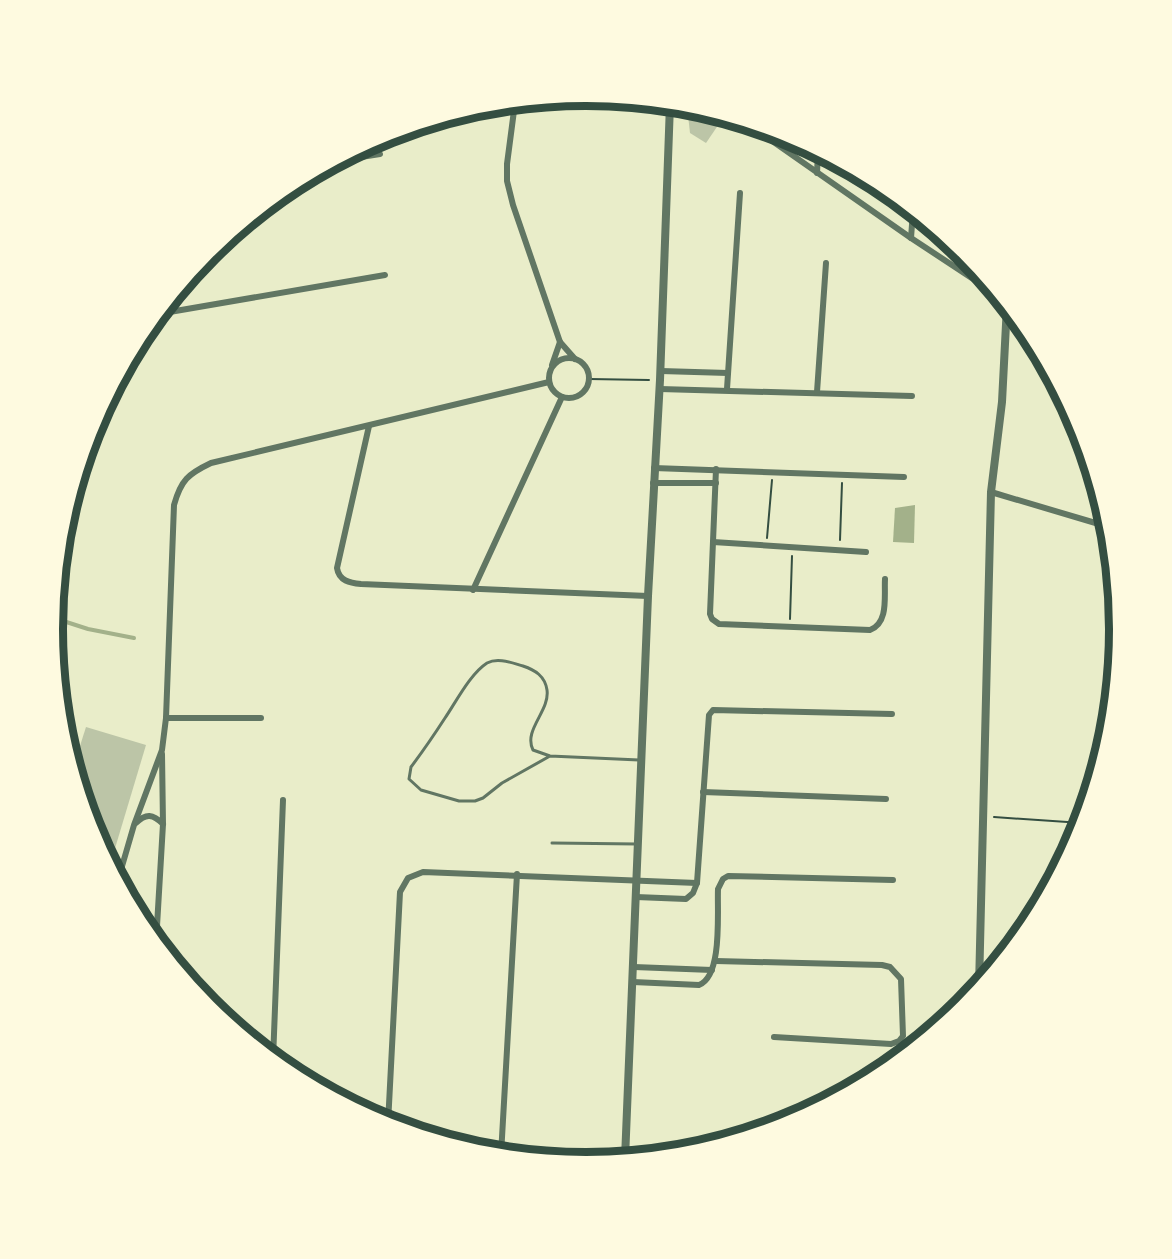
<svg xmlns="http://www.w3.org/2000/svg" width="1172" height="1259" font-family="'DM Sans',sans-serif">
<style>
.water{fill:#a3b18a}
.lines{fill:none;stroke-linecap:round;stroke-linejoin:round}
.stream{stroke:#a3b18a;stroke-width:4}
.building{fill:#bcc5a7}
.path{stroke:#344e41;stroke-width:2}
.service{stroke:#617663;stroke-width:3}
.minor{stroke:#617663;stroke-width:6}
.tertiary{stroke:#617663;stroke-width:8}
.rim{fill:none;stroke:#344e41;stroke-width:8}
</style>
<rect width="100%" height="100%" fill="#e9edc9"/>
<polygon class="water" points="915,505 914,543 893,542 895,508"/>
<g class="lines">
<polyline class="stream" points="54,618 88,629 134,638"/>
</g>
<g class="building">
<polygon points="693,107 723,118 706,143 690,133 688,115"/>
<polygon points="86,727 146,745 110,865 93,833 73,768"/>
</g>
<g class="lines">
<g class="path">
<polyline points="795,139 797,143 798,141"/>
<polyline points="589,379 649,380"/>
<polyline points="767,538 772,480"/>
<polyline points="840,540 842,483"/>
<polyline points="790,619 792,556"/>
<polyline points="994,817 1082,823"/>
</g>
<g class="service">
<path d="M 550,756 L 502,783 L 483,798 L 475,801 L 459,801 L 421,790 L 409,779 L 411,767 C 423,751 434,735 445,718 C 456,702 470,674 487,663 C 498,657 512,663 523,666 C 535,670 545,676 547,690 C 550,711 523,730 533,750 L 550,756 L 639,760"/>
<polyline points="552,843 637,844"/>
</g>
<g class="minor">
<polyline points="515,103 507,164 507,181 513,205 560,342 575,359"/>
<polyline points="748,124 911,238 999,296"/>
<polyline points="336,161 380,154"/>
<polyline points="817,173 818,152"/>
<polyline points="911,238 913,211"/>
<polyline points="158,314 385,275"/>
<circle cx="569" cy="378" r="20"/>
<polyline points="552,365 560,342"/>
<polyline points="661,371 728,373"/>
<polyline points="660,389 912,396"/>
<polyline points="727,389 740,193"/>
<polyline points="817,392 826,263"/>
<path d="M 369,426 L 337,568 C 339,581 350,583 361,584 L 648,596"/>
<polyline points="654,468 904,477"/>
<path d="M 716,469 L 710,614 L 712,619 L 719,624 L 870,630 C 889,623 884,596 885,579"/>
<polyline points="653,483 716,483"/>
<polyline points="991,492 1109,527"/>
<polyline points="713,542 866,552"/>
<polyline points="473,590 562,397"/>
<polyline points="166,718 261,718"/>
<polyline points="703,792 886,799"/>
<path d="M 136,823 C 146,813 153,814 163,824"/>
<path d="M 118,880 L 134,825 L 162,750 L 166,718 L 174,505 C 181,480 188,474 211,463 L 549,382"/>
<polyline points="636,897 686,899 693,893 697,883 709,715 713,710 892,714"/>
<polyline points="156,943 163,824 162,754"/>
<polyline points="716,961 882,965 890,967 901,979 903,1036 899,1041 891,1044 774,1037"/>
<polyline points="634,967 712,970"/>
<path d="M 633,982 L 699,985 C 723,976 717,911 718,889 L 723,879 L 728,876 L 893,880"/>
<polyline points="259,1048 273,1048"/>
<polyline points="273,1060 283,800"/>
<polyline points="388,1124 400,892 408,878 423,872 697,883"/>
<polyline points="471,1149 625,1153"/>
<polyline points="501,1155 517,874"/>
</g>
<g class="tertiary">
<polyline points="979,987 991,492 1002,402 1007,305"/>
<polyline points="625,1159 648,596 660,380 670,104"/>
</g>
</g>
<path d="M0 0H1172V1259H0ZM63 629a523 523 0 1 1 1046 0a523 523 0 1 1-1046 0Z" fill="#fefae0" fill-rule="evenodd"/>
<path class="rim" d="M63 629a523 523 0 1 1 1046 0a523 523 0 1 1-1046 0Z"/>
</svg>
